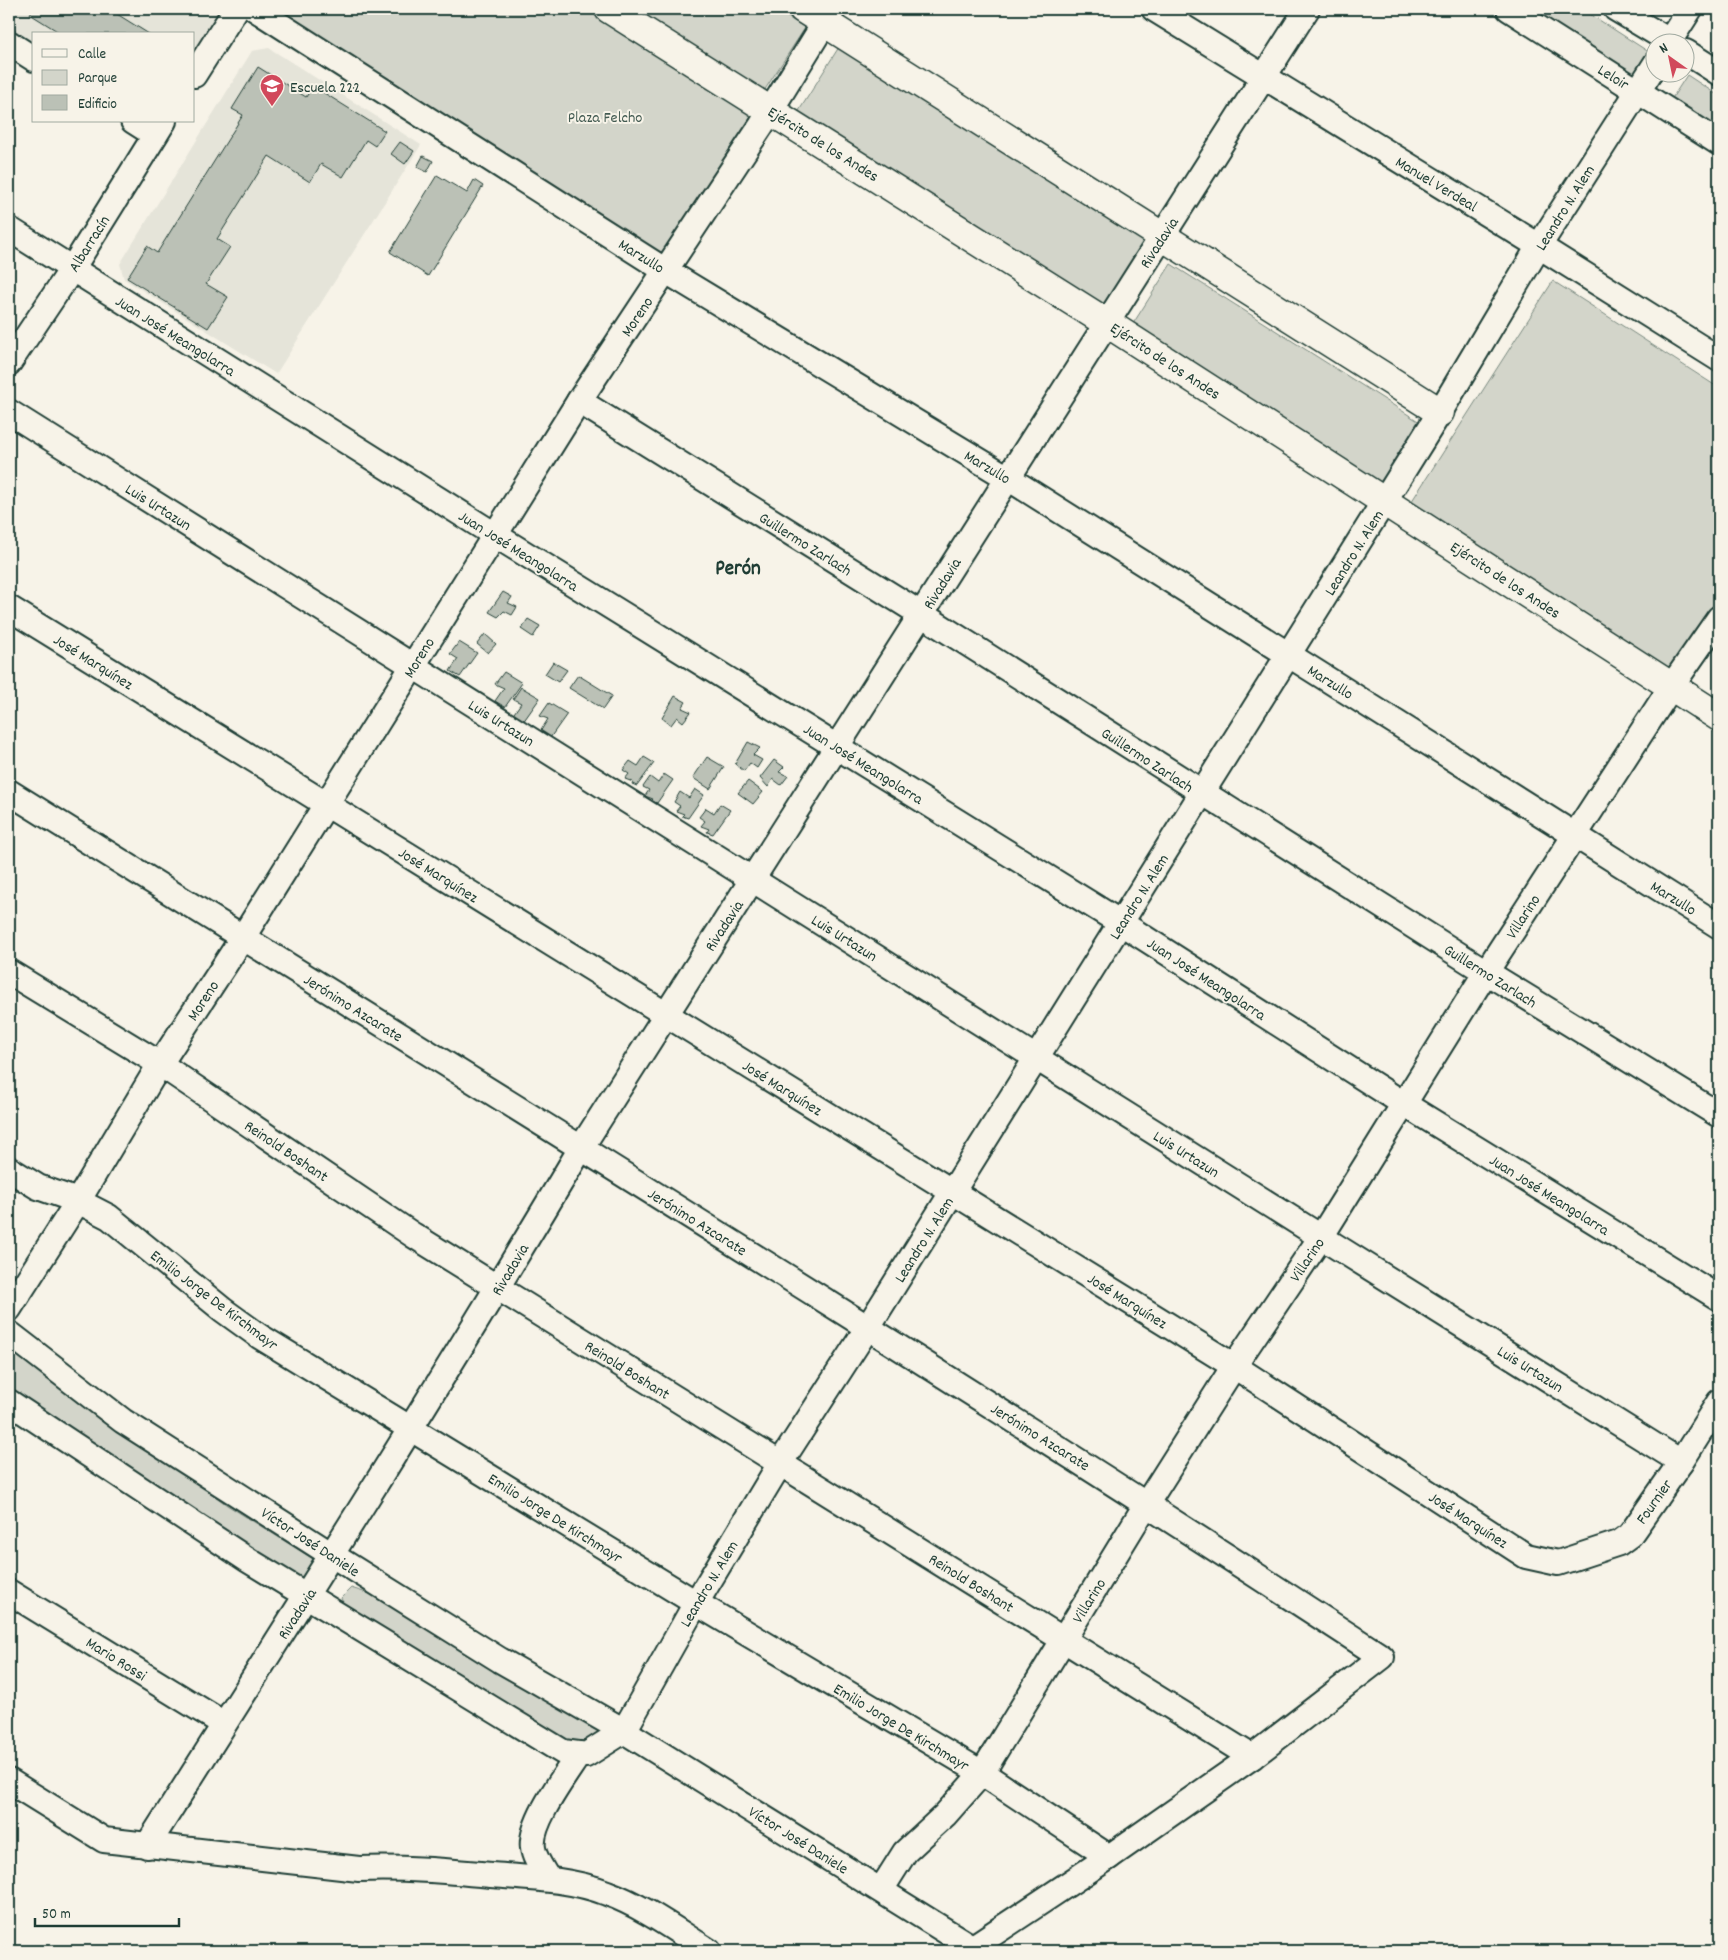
<svg xmlns="http://www.w3.org/2000/svg" width="1728" height="1960" font-family="Dekko,sans-serif">
<style>
.built{fill:#e5e4d9}
.green{fill:#d3d5ca;stroke:#79897f}
.building{fill:#bbc1b6;stroke:#1f3d34}
.lines{fill:none;stroke-linecap:round;stroke-linejoin:round}
.minor-casing{stroke:#1f3d34;stroke-width:28}
.tertiary-casing{stroke:#1f3d34;stroke-width:31}
.minor{stroke:#f7f3e8;stroke-width:24}
.tertiary{stroke:#f7f3e8;stroke-width:28}
.labels{text-anchor:middle;stroke-width:4;stroke-linejoin:round;paint-order:stroke}
.street-label{font-size:16px;fill:#1f3d34;stroke:#f7f3e8}
.poi-label{font-size:16px;fill:#1f3d34;stroke:#f7f3e8;text-anchor:start}
.park-label{font-size:16px;fill:#435b52;stroke:#f7f3e8}
.district-label{font-size:21px;font-weight:bold;fill:#1f3d34;stroke:#f7f3e8}
</style>
<rect width="100%" height="100%" fill="#f7f3e8"/>
<filter id="ink" filterUnits="userSpaceOnUse"><feTurbulence type="fractalNoise" baseFrequency=".02" numOctaves="2"/><feDisplacementMap in="SourceGraphic" scale="10" xChannelSelector="R" yChannelSelector="G"/><feConvolveMatrix kernelMatrix="1 2 1 2 8 2 1 2 1" color-interpolation-filters="sRGB"/></filter>
<g filter="url(#ink)">
<g class="built">
<polygon points="9,9 230,9 194,66 194,34 34,34 34,46 9,30"/>
<polygon points="269,48 421,145 276,374 124,279 120,264 252,51"/>
</g>
<g class="green">
<polygon points="272,9 595,9 757,111 665,256"/>
<polygon points="629,9 775,9 805,28 762,94"/>
<polygon points="1521,9 1582,9 1652,54 1635,81"/>
<polygon points="839,47 1144,242 1102,308 797,114"/>
<polygon points="1687,75 1719,96 1719,134 1669,103"/>
<polygon points="1171,264 1426,426 1384,492 1129,330"/>
<polygon points="1553,281 1719,388 1719,607 1675,677 1408,507"/>
<polygon points="9,1343 227,1505 318,1562 305,1587 9,1393"/>
<polygon points="351,1588 370,1594 586,1718 605,1734 582,1742 561,1739 347,1612 341,1598"/>
</g>
<g class="building">
<polygon points="33,9 109,9 149,34 62,34 30,14"/>
<polygon points="258,67 306,97 313,86 385,131 375,146 366,140 343,177 321,164 310,182 269,156 217,239 230,247 206,284 228,297 208,328 127,278 147,246 157,253 243,115 232,109"/>
<polygon points="400,142 414,151 405,164 391,154"/>
<polygon points="423,156 433,161 427,172 417,167"/>
<polygon points="437,175 467,193 474,180 483,186 428,276 390,252"/>
<polygon points="503,592 512,597 508,603 517,607 512,615 504,611 498,617 489,612"/>
<polygon points="528,619 540,626 533,637 521,629"/>
<polygon points="485,634 496,644 488,653 477,644"/>
<polygon points="459,642 477,653 460,677 450,671 458,659 450,654"/>
<polygon points="553,662 567,670 558,682 545,674"/>
<polygon points="504,672 522,683 505,707 495,701 504,688 495,684"/>
<polygon points="578,675 612,696 603,709 569,688"/>
<polygon points="521,687 540,698 523,722 512,716 521,703 513,699"/>
<polygon points="675,696 686,702 682,708 691,712 683,722 677,717 671,725 662,718"/>
<polygon points="549,703 567,714 550,738 540,732 548,719 540,716"/>
<polygon points="748,742 760,748 753,755 762,760 757,768 750,763 744,771 735,764"/>
<polygon points="644,757 654,763 637,786 632,784 633,782 625,779 629,774 623,770 630,761 638,766"/>
<polygon points="707,757 724,767 710,789 693,778"/>
<polygon points="774,760 784,767 779,772 788,776 781,785 773,779 768,787 760,778"/>
<polygon points="664,774 673,780 657,803 651,801 653,799 645,796 649,790 643,787 650,777 658,783"/>
<polygon points="748,781 763,792 753,804 738,793"/>
<polygon points="695,789 704,795 688,818 682,816 684,814 676,811 680,806 674,802 680,792 689,798"/>
<polygon points="720,804 730,810 713,834 707,832 709,829 701,826 705,821 699,817 706,808 714,813"/>
</g>
<g class="lines">
<defs>
<g id="minor">
<polyline points="255,9 666,271 1008,478 1719,926"/>
<polyline points="1154,9 1539,246 1719,359"/>
<polyline points="1509,9 1719,143"/>
<polyline points="1616,9 1671,42"/>
<polyline points="1669,42 1690,9"/>
<polyline points="9,43 34,59"/>
<polyline points="1686,52 1719,73"/>
<polyline points="194,75 236,9"/>
<polyline points="133,121 155,135"/>
<polyline points="9,229 495,535 1121,923 1404,1104 1719,1298"/>
<polyline points="9,363 72,269 164,121"/>
<polyline points="579,401 921,614 1486,972 1719,1115"/>
<polyline points="9,412 1321,1237 1681,1462"/>
<polyline points="9,608 1234,1366 1526,1556 1558,1563 1619,1543 1630,1535 1681,1462 1719,1402"/>
<path d="M 9,792 C 468,1078 929,1361 1382,1657 L 1252,1757 L 1109,1857 L 967,1951"/>
<polyline points="9,972 160,1064 413,1235 1252,1757"/>
<polyline points="9,1169 38,1187 78,1201 109,1217 223,1310 259,1336 696,1603 982,1773 1109,1857"/>
<polyline points="9,1309 78,1201 160,1064 243,937 579,401 761,126 833,9"/>
<polyline points="9,1333 123,1421 332,1555 500,1660 624,1731 696,1603 781,1462 868,1327 1440,412 1539,246 1656,63"/>
<polyline points="9,1402 248,1560 563,1752 586,1755 624,1731 973,1948"/>
<polyline points="9,1592 224,1724"/>
<path d="M 9,1781 L 104,1840 L 359,1869 C 403,1867 447,1871 491,1875 C 530,1878 571,1879 607,1893 C 643,1906 677,1931 709,1951"/>
<path d="M 147,1846 C 294,1615 441,1384 581,1148 L 1307,9"/>
<path d="M 548,1879 C 543,1870 534,1858 533,1848 C 529,1823 565,1776 579,1754"/>
<polyline points="881,1890 905,1852 945,1815 982,1773 1147,1503 1234,1366 1321,1237 1486,972 1671,687 1719,618"/>
</g>
<g id="tertiary">
<polyline points="609,9 1107,323 1719,717"/>
<polyline points="803,9 1440,412"/>
</g>
</defs>
<use href="#minor" class="minor-casing"/>
<use href="#tertiary" class="tertiary-casing"/>
<use href="#minor" class="minor"/>
<use href="#tertiary" class="tertiary"/>
</g>
</g>
<defs>
<symbol id="school-pin" viewBox="-11 -11 22 30"><path d="M0 17L-7.5 6A9.5 9.5 0 1 1 7.5 6Z" fill="#d1495b" stroke="#f7f3e8"/><path d="M0-5L7-2L0 1L-7-2ZM-4 1L0 2.5L4 1V4Q0 6-4 4Z" fill="#fff"/></symbol>
</defs>
<g fill-rule="evenodd">
<use href="#school-pin" x="258" y="72" width="28" height="38"/>
</g>
<g class="labels">
<g class="street-label">
<text transform="translate(1614 76) rotate(32)" y="6">Leloir</text>
<text transform="translate(824 143) rotate(32)" y="6">Ejército de los Andes</text>
<text transform="translate(1437 183) rotate(31)" y="6">Manuel Verdeal</text>
<text transform="translate(1564 207) rotate(-58)" y="6">Leandro N. Alem</text>
<text transform="translate(1158 242) rotate(-57)" y="6">Rivadavia</text>
<text transform="translate(88 243) rotate(-58)" y="6">Albarracín</text>
<text transform="translate(642 255) rotate(32)" y="6">Marzullo</text>
<text transform="translate(636 316) rotate(-56)" y="6">Moreno</text>
<text transform="translate(176 335) rotate(32)" y="6">Juan José Meangolarra</text>
<text transform="translate(1166 360) rotate(33)" y="6">Ejército de los Andes</text>
<text transform="translate(988 466) rotate(31)" y="6">Marzullo</text>
<text transform="translate(159 506) rotate(32)" y="6">Luis Urtazun</text>
<text transform="translate(806 543) rotate(32)" y="6">Guillermo Zarlach</text>
<text transform="translate(519 550) rotate(32)" y="6">Juan José Meangolarra</text>
<text transform="translate(1353 552) rotate(-58)" y="6">Leandro N. Alem</text>
<text transform="translate(1506 579) rotate(33)" y="6">Ejército de los Andes</text>
<text transform="translate(941 583) rotate(-58)" y="6">Rivadavia</text>
<text transform="translate(418 657) rotate(-58)" y="6">Moreno</text>
<text transform="translate(94 661) rotate(32)" y="6">José Marquínez</text>
<text transform="translate(1331 681) rotate(32)" y="6">Marzullo</text>
<text transform="translate(502 722) rotate(32)" y="6">Luis Urtazun</text>
<text transform="translate(1148 759) rotate(33)" y="6">Guillermo Zarlach</text>
<text transform="translate(864 763) rotate(32)" y="6">Juan José Meangolarra</text>
<text transform="translate(439 874) rotate(32)" y="6">José Marquínez</text>
<text transform="translate(1138 896) rotate(-58)" y="6">Leandro N. Alem</text>
<text transform="translate(1674 897) rotate(32)" y="6">Marzullo</text>
<text transform="translate(1522 916) rotate(-57)" y="6">Villarino</text>
<text transform="translate(723 925) rotate(-57)" y="6">Rivadavia</text>
<text transform="translate(845 937) rotate(32)" y="6">Luis Urtazun</text>
<text transform="translate(1491 975) rotate(32)" y="6">Guillermo Zarlach</text>
<text transform="translate(1207 978) rotate(33)" y="6">Juan José Meangolarra</text>
<text transform="translate(202 1000) rotate(-57)" y="6">Moreno</text>
<text transform="translate(354 1007) rotate(32)" y="6">Jerónimo Azcarate</text>
<text transform="translate(783 1087) rotate(32)" y="6">José Marquínez</text>
<text transform="translate(287 1150) rotate(34)" y="6">Reinold Boshant</text>
<text transform="translate(1187 1153) rotate(32)" y="6">Luis Urtazun</text>
<text transform="translate(1550 1194) rotate(32)" y="6">Juan José Meangolarra</text>
<text transform="translate(698 1221) rotate(32)" y="6">Jerónimo Azcarate</text>
<text transform="translate(923 1239) rotate(-58)" y="6">Leandro N. Alem</text>
<text transform="translate(1306 1259) rotate(-56)" y="6">Villarino</text>
<text transform="translate(509 1269) rotate(-59)" y="6">Rivadavia</text>
<text transform="translate(215 1299) rotate(37)" y="6">Emilio Jorge De Kirchmayr</text>
<text transform="translate(1128 1300) rotate(32)" y="6">José Marquínez</text>
<text transform="translate(1531 1368) rotate(32)" y="6">Luis Urtazun</text>
<text transform="translate(628 1369) rotate(32)" y="6">Reinold Boshant</text>
<text transform="translate(1041 1436) rotate(32)" y="6">Jerónimo Azcarate</text>
<text transform="translate(1653 1501) rotate(-55)" y="6">Fournier</text>
<text transform="translate(556 1517) rotate(32)" y="6">Emilio Jorge De Kirchmayr</text>
<text transform="translate(1469 1519) rotate(33)" y="6">José Marquínez</text>
<text transform="translate(311 1541) rotate(33)" y="6">Víctor José Daniele</text>
<text transform="translate(972 1582) rotate(32)" y="6">Reinold Boshant</text>
<text transform="translate(708 1583) rotate(-59)" y="6">Leandro N. Alem</text>
<text transform="translate(1088 1600) rotate(-58)" y="6">Villarino</text>
<text transform="translate(296 1613) rotate(-57)" y="6">Rivadavia</text>
<text transform="translate(117 1658) rotate(32)" y="6">Mario Rossi</text>
<text transform="translate(902 1726) rotate(31)" y="6">Emilio Jorge De Kirchmayr</text>
<text transform="translate(799 1839) rotate(32)" y="6">Víctor José Daniele</text>
</g>
<g class="poi-label">
<text x="290" y="92">Escuela 222</text>
</g>
<g class="park-label">
<text x="605" y="122">Plaza Felcho</text>
</g>
<g class="district-label">
<text x="738" y="574">Perón</text>
</g>
</g>
<rect width="1728" height="1960" fill="none" stroke="#f7f3e8" stroke-width="30"/>
<rect x="15" y="15" width="1698" height="1930" fill="none" stroke="#1f3d34" stroke-width="2" filter="url(#ink)"/>
<rect x="32" y="32" width="162" height="90" fill="#f7f3e8" stroke="#a1aaa0"/>
<rect x="42" y="49" width="25" height="8" fill="#f7f3e8" stroke="#a1aaa0"/>
<text x="78" y="58" font-size="15" fill="#1f3d34">Calle</text>
<rect x="42" y="70" width="25" height="15" fill="#d3d5ca" stroke="#a1aaa0"/>
<text x="78" y="82" font-size="15" fill="#1f3d34">Parque</text>
<rect x="42" y="95" width="25" height="15" fill="#bbc1b6" stroke="#a1aaa0"/>
<text x="78" y="108" font-size="15" fill="#1f3d34">Edificio</text>
<g transform="translate(1670 58) rotate(327)"><circle r="24" fill="#f7f3e8" stroke="#a1aaa0"/>
<path d="M0-4L9 19L0 12L-9 19Z" fill="#d1495b"/>
<text y="-8" font-size="14" font-weight="bold" text-anchor="middle" fill="#1f3d34">N</text>
</g>
<path d="M35 1918v8h144v-8" fill="none" stroke="#1f3d34" stroke-width="2.5"/>
<text x="42" y="1918" font-size="15" fill="#1f3d34" stroke="#f7f3e8" stroke-width="4" paint-order="stroke">50 m</text>
</svg>
